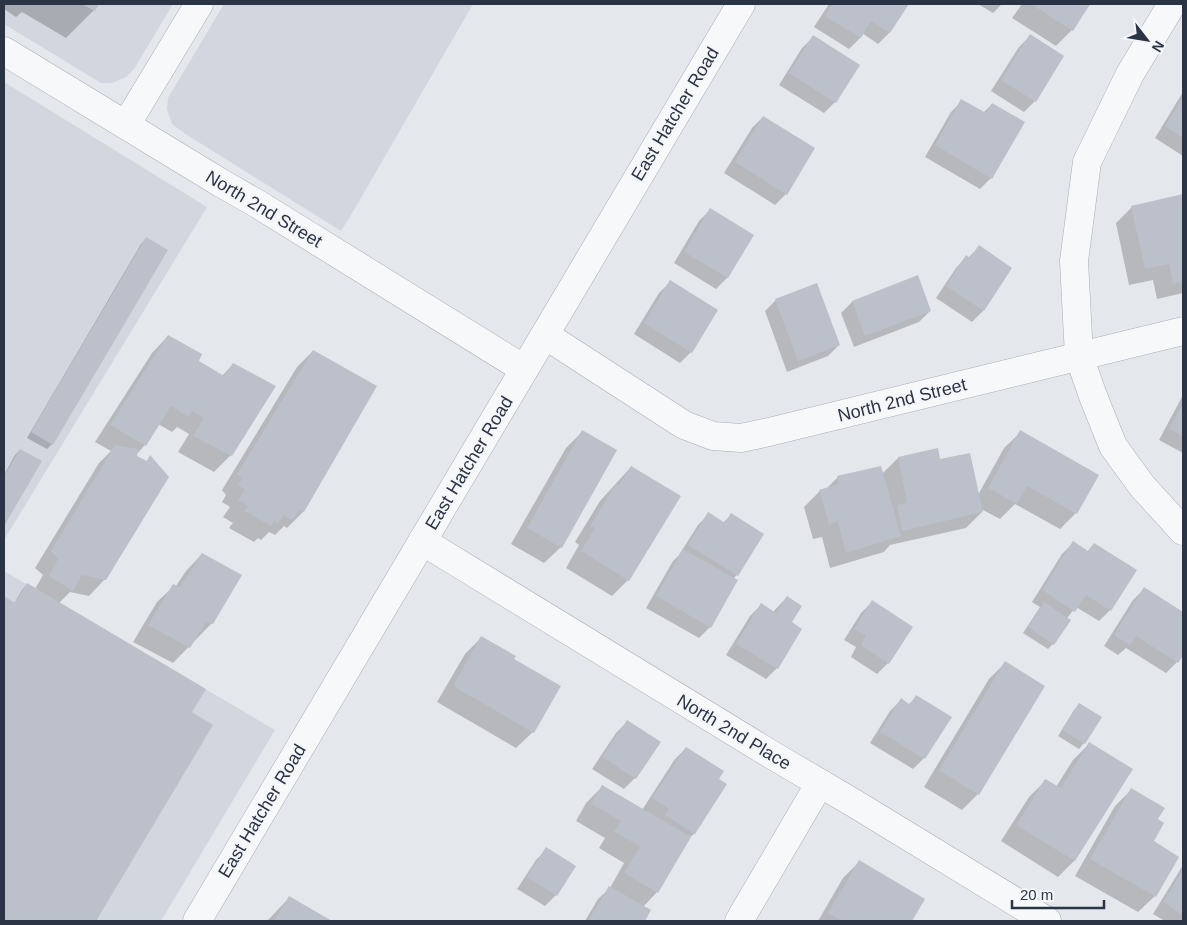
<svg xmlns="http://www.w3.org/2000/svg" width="1187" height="925" font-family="Helvetica,sans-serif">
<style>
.built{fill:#d2d6de}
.shadow{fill:#0003}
.building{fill:#bbc0ca}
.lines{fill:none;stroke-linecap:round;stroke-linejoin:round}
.minor-casing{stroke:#a9aeb7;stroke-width:29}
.tertiary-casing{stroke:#a9aeb7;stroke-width:29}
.minor{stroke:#f7f8fa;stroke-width:28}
.tertiary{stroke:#f7f8fa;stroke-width:28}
.labels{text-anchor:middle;stroke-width:4;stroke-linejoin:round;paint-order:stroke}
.street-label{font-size:18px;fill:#2b3445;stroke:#f4f6f9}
</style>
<rect width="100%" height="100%" fill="#e4e7ec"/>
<g class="built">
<polygon points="4,4 173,4 134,69 126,77 112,83 101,83 4,24"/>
<polygon points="224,4 473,4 354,210 341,231 184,133 172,124 167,109 168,98"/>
<polygon points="4,82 207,207 4,540"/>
<polygon points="4,571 275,730 161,921 4,921"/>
</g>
<g class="shadow">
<polygon points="4,4 98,4 94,10 66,38 22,12 16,17 4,9"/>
<polygon points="829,4 907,4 889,33 878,44 862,33 860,38 849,49 814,27"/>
<polygon points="978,4 1002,4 993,13"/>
<polygon points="1022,4 1090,4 1072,30 1056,46 1012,18"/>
<polygon points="1030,36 1035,101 1024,112 991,91 1019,47"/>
<polygon points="813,37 835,102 824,113 779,85 802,48"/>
<polygon points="1183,92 1183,156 1155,138"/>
<polygon points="962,101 983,113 992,104 991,178 980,189 925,157 951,112"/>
<polygon points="763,117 786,194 775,205 724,173 752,128"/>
<polygon points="1183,196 1183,293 1157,299 1153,280 1129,285 1116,223 1132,207"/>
<polygon points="710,210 753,235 727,278 716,289 674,263 699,221"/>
<polygon points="147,239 52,444 47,449 27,438 141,244"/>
<polygon points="979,247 1011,268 983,311 972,322 936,298 956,268 966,257 968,258"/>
<polygon points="917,277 930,311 919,322 854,347 841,313 852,302"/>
<polygon points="670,282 691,352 680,363 634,334 659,293"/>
<polygon points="776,300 839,345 828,356 787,372 765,311"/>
<polygon points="168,336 197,361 222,376 233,364 274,387 231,455 214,472 178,452 189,434 177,427 172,432 158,424 145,445 136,455 135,456 146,462 150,457 105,579 89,596 70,592 59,603 190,713 211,725 95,921 4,921 4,598 14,604 22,590 27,584 35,589 43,575 35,568 99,463 111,451 95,442 152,353"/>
<polygon points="313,351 303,512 287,528 284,526 275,535 269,532 261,540 258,538 254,542 229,528 233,523 223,517 230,507 222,502 226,495 222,490 297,367"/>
<polygon points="1183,395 1183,453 1159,440"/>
<polygon points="582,432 616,451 561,547 544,563 511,544 566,448"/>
<polygon points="1021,432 1076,513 1060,529 1015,504 1000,519 981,509 982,512 966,528 890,545 884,552 830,568 822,537 813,539 804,507 820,491 826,489 837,478 880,468 882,474 898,458 939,461 978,495 1004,448"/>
<polygon points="20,450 40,462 4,524 4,475 15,455"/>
<polygon points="631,467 628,580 612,596 566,568 579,545 575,542 600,501"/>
<polygon points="709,514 723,523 731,515 737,575 733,579 710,627 699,638 646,608 673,561 679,555 698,525"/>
<polygon points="1073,543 1087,552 1094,544 1135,571 1110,610 1099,621 1076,607 1067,618 1053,644 1048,649 1023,633 1040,607 1032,602 1062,554"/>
<polygon points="202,554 212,623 173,663 133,642 157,602 174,586 176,586 186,571"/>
<polygon points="1144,589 1183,613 1183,653 1177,662 1166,673 1126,648 1118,655 1104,646 1133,600"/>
<polygon points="787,597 790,622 777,668 766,679 726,655 750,616 761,605 773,612"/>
<polygon points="872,602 888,663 877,674 851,657 856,647 844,640 861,613"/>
<polygon points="482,637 512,659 533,732 516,748 437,702 465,654"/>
<polygon points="1005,663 978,794 962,810 924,787 989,679"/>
<polygon points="916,697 924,758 913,769 870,743 890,711 901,700 908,705"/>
<polygon points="1080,704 1084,743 1079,749 1058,736 1074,710"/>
<polygon points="627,722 659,742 635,778 624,789 592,769 616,733"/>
<polygon points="1090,743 1074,861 1058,877 1001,841 1029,797 1045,781 1056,787 1073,760"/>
<polygon points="686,748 717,779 725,784 694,834 688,839 657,892 643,907 650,911 643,921 585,921 598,899 610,888 624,863 599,848 605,838 576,821 586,803 602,787 642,810 675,759"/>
<polygon points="1131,790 1156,820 1152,842 1155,896 1138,912 1075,876 1115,806"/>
<polygon points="547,849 575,867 556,895 545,906 517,889 536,860"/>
<polygon points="859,862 923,899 911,921 818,921 843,878"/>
<polygon points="1183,865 1183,921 1165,921 1153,914"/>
<polygon points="289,898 329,921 267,921"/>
</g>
<g class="building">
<polygon points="82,4 99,4 95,11"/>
<polygon points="832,4 909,4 890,33 871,21 861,38 825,16"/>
<polygon points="1031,4 1090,4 1073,31"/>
<polygon points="1030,34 1064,56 1036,102 1001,80"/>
<polygon points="813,35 860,65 836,103 789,73"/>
<polygon points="1183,97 1183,138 1165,126"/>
<polygon points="961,99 986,113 992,103 1025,122 992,179 935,145"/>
<polygon points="763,116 815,148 787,195 735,162"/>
<polygon points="1183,194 1183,281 1173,284 1169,264 1145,269 1131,206"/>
<polygon points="710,208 754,235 728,278 684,252"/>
<polygon points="146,237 168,250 53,445 31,432"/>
<polygon points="979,245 1012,268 984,311 946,286 966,255 970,258"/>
<polygon points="918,275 931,311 865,336 852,301"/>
<polygon points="670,280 718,310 692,353 644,323"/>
<polygon points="817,283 840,345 798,361 775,299"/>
<polygon points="168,335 202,354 199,361 224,376 233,363 276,386 232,456 193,436 204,418 192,411 189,417 171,406 146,446 110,425"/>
<polygon points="313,350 377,386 304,512 300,510 292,520 283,515 278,524 274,521 271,526 244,511 249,506 238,500 245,490 238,485 242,478 237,474"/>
<polygon points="1183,403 1183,436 1169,429"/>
<polygon points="582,430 617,450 562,548 527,528"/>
<polygon points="1020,430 1099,475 1077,514 1027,486 1017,504 988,488"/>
<polygon points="115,445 138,449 137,456 147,461 150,455 169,477 106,580 82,575 73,591 49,576 58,559 51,551"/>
<polygon points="938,448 940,459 970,453 983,512 902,531 897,505 907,503 898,457"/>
<polygon points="20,449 42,461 4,526 4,476"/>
<polygon points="631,466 681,496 629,581 581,551 595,528 590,526 616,484 619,485"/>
<polygon points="881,466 901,536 846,553 838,522 829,524 819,490 839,484 837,476"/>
<polygon points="708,512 725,523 731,513 764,534 738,576 688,545"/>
<polygon points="1073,541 1088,551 1094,543 1137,570 1111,611 1086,595 1075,612 1042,590"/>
<polygon points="683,549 738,580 711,628 656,596"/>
<polygon points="202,553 242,575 213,624 206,622 190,648 148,625 173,584 180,587"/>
<polygon points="27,583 206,689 192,712 213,725 96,921 4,921 4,596 15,603"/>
<polygon points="1144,587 1183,612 1183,656 1178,663 1136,636 1130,645 1114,635"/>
<polygon points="787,596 802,606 792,622 802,629 778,669 736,644 761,603 776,613"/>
<polygon points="872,600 913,627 889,664 861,645 866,636 854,629"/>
<polygon points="1044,602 1071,620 1054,645 1028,627"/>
<polygon points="481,636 516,656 514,659 561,686 534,733 453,686"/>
<polygon points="1005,661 1045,686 979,795 939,770"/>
<polygon points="916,695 952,717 925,759 880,732 901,698 910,705"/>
<polygon points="1079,703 1102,717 1085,744 1062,730"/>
<polygon points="627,720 661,742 636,779 602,757"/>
<polygon points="1089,742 1133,769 1075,861 1016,825 1045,779 1061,788"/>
<polygon points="686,747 724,771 719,779 727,784 695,834 665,815 669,809 652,798"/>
<polygon points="602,785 691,837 658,893 624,873 640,846 614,832 621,821 591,804"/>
<polygon points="1131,788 1165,808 1158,819 1164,823 1154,841 1179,857 1156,897 1090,859"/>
<polygon points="546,847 576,866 557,896 527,877"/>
<polygon points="859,860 925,899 912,921 842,921 828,913"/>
<polygon points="1183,870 1183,915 1163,902"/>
<polygon points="609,886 651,910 645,921 588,921"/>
<polygon points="289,896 332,921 274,921"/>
</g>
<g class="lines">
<defs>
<g id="minor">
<polyline points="1172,4 1130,74 1087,162 1074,261 1079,356 1093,396 1113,446 1142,486 1183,531"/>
<polyline points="4,51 221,183 256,203 524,369"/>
<polyline points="126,125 199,4"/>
<polyline points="545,335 684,425 713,436 741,438 769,432 1183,331"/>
<polyline points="422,541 772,755 857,805 1047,921"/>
<polyline points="739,921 820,783"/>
</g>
<polyline id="tertiary" points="197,921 741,4"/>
</defs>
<use href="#minor" class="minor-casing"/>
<use href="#tertiary" class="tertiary-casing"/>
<use href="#minor" class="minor"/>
<use href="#tertiary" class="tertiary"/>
</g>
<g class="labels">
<g class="street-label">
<text transform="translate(675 114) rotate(-59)" y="6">East Hatcher Road</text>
<text transform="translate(264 209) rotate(31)" y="6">North 2nd Street</text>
<text transform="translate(902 400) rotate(-14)" y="6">North 2nd Street</text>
<text transform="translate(469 463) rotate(-59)" y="6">East Hatcher Road</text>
<text transform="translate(734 732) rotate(31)" y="6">North 2nd Place</text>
<text transform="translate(262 811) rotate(-59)" y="6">East Hatcher Road</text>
</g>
</g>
<rect width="1187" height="925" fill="none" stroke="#2b3445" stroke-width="10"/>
<g transform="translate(1147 40) rotate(121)" stroke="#f4f6f9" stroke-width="4" paint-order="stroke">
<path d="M0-4L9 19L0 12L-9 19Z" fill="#2b3445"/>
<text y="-8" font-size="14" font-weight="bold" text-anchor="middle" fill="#2b3445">N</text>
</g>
<path d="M1012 900v8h92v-8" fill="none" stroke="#2b3445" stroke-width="2.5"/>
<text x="1020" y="900" font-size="15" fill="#2b3445" stroke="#f4f6f9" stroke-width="4" paint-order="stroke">20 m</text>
</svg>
